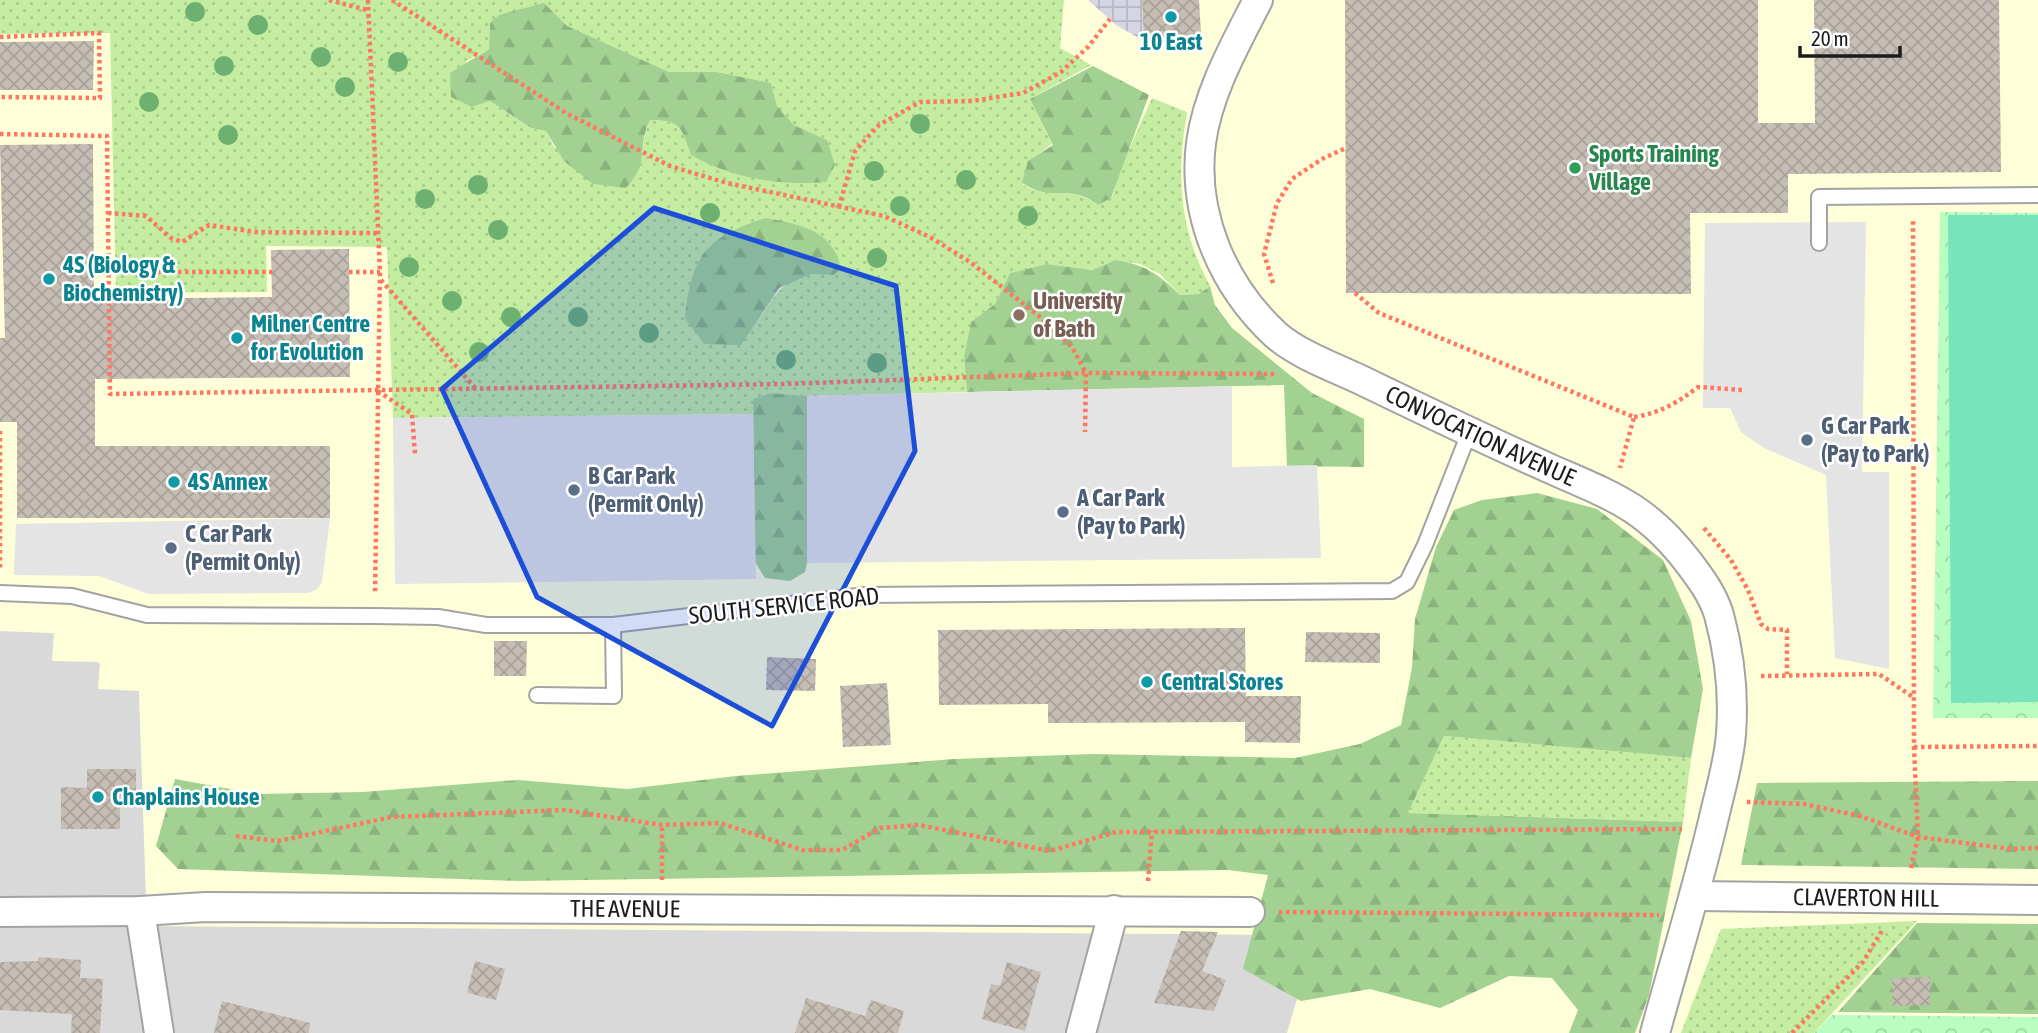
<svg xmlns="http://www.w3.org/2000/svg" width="2038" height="1033" font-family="'Asap Condensed',sans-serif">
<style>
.residential{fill:#dad9d9}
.education{fill:#feffd9}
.grass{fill:url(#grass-dots);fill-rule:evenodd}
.forest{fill:url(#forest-firs)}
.park{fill:url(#park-crowns)}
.pitch{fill:#78e4be}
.parking{fill:#e4e4e4}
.plaza{fill:url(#plaza-grid)}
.building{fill:url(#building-cross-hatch)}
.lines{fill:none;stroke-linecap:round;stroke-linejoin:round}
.service-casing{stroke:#a3a3a3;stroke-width:18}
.minor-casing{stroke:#a3a3a3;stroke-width:32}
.path{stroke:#ff7761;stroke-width:4.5;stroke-dasharray:3.5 3.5;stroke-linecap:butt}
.service{stroke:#fff;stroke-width:14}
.minor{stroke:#fff;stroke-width:28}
.tree{fill:#6db070}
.marked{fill:#1d4ed8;fill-opacity:0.2;stroke:#1d4ed8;stroke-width:5;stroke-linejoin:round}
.culture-dot{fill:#0f9aa8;stroke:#fff;stroke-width:2.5}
.leisure-dot{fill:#2e9e5b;stroke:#fff;stroke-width:2.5}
.education-dot{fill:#8d6e63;stroke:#fff;stroke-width:2.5}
.service-dot{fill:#5c6f8a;stroke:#fff;stroke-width:2.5}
.labels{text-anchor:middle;stroke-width:5;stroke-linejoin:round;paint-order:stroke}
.culture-label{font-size:24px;font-weight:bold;fill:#0d838f;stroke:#fff;text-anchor:start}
.leisure-label{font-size:24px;font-weight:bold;fill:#27864d;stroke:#fff;text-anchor:start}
.education-label{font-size:24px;font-weight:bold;fill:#785e54;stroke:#fff;text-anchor:start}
.service-label{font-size:24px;font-weight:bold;fill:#4e5e75;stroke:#fff;text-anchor:start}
.street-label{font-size:24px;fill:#1c1c1c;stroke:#fff}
</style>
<defs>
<pattern id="grass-dots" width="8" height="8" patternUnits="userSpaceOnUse" patternTransform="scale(1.75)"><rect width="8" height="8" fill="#c4eda2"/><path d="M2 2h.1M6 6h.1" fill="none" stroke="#a8cb8b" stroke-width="1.8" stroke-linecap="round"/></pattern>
<pattern id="forest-firs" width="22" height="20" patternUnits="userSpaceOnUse" patternTransform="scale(1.75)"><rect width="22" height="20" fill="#a2d192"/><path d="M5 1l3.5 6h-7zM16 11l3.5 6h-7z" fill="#8bb37d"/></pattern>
<pattern id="park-crowns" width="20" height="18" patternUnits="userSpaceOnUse" patternTransform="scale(1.75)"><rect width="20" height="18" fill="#b9fdc1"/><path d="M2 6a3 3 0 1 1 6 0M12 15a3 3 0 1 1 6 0" fill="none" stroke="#9ed8a5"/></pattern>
<pattern id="plaza-grid" width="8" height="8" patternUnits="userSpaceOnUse" patternTransform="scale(1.75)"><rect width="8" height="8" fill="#d6d5e4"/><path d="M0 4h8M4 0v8" fill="none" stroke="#b7b6c3"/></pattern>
<pattern id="building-cross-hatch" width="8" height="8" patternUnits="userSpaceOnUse" patternTransform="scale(1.75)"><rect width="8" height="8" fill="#c6bdb4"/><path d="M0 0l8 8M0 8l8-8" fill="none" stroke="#aaa29a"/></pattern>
</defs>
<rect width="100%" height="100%" fill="#eeeae1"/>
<polygon class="residential" points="0,631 54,633 139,691 147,926 1317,935 1287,1033 0,1033"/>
<polygon class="education" points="0,0 2038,0 2038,1033 1287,1033 1316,935 147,926 139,691 98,689 100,662 52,661 54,633 0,631"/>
<g class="grass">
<path d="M 0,0 L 1064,0 L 1060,48 L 1091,65 L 1030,99 L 1052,144 L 1029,161 L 1022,184 C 1054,203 1067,183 1098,205 L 1112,197 L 1123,163 L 1152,98 L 1187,112 C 1176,176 1179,228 1210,286 L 1199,294 L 1180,295 L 1160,274 L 1140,264 L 1115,260 L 1093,270 L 1047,264 L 1010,273 L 995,304 L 971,322 L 964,356 L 967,392 L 807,396 L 770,393 L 753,399 L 753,414 L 393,418 L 387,247 L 266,246 L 267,292 L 116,293 L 110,33 L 0,34 ZM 490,23 L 566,26 L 669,72 L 717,72 L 771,83 L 777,106 L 794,125 L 827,140 L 691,155 C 681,128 682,120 650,120 C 638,148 649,164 626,188 L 554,147 L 546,131 L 531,128 L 490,101 L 472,107 L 466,61 L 489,49 ZM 795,224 C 819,234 836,241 840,269 C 831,277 825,273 814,274 C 786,276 773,297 760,318 Z"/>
<polygon points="1444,736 1691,758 1683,822 1408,813"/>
<polygon points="1917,921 1814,1033 1681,1033 1721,929"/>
</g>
<g class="forest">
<path d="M 544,3 L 567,26 L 669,72 L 717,72 L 771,83 L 777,106 L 794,125 L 827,140 L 835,165 L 826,182 C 780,186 731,178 691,155 C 681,128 682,120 650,120 C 636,149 651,162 626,188 L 593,184 L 564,161 L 546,131 L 531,128 L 490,101 L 472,107 L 451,97 L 450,73 L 489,49 L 490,23 L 499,15 Z"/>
<path d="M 1093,66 L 1149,95 L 1111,198 L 1098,205 C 1068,182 1054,204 1022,183 L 1028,161 L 1053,145 L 1030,99 Z"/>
<path d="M 765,218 C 799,224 834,230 841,269 L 833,275 L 811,274 L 779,288 L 741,345 L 704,344 L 685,318 C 691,255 706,238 765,218 Z"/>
<path d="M 1115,260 C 1144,264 1159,274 1180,295 L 1199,294 L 1210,286 L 1215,305 L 1232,328 L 1312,393 L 1364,419 L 1364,467 L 1287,466 L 1284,385 L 967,392 L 964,356 L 971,322 L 995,304 L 1010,273 L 1047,264 L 1093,270 Z"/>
<polygon points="770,393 807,396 807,563 805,572 790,581 765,578 755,562 753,399"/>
<polygon points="1537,493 1597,509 1663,560 1691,621 1703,689 1691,758 1444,736 1408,813 1683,822 1649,995 1635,1033 1569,1033 1578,1010 1552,978 1509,976 1440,1008 1370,989 1301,1001 1243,969 1268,875 1228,870 520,881 178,869 156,846 175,779 257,794 362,792 518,780 627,789 736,776 954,759 1093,754 1295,758 1360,744 1401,725 1412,667 1415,619 1436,547 1454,510 1482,500"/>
<polygon points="2038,781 2038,869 1741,865 1757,783"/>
<polygon points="1917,923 2038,924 2038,1014 1838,1012"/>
</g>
<g class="park">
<polygon points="1940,212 2038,213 2038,718 1933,718"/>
<polygon points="1832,1015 2038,1017 2038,1033 1814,1033"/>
</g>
<polygon class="pitch" points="1948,215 2038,215 2038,702 1951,703"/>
<g class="parking">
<polygon points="1866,222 1862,472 1889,472 1889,669 1835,658 1826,475 1764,448 1741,432 1730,408 1703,408 1705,223"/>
<polygon points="1232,386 1232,467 1317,465 1321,558 807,563 807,396"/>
<polygon points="753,414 756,579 395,584 393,418"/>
<polygon points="330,518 322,582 316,590 308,593 149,594 99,576 14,575 16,524"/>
</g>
<polygon class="plaza" points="1088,0 1142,0 1144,41 1116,25"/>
<g class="building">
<polygon points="1142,0 1199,0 1201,34 1144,41"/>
<polygon points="1345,0 1758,0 1758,123 1815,123 1814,0 1999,0 2001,172 1788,174 1788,213 1690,213 1691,294 1346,293"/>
<polygon points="94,41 93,90 0,90 0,42"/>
<polygon points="93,144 94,299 272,297 271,250 349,249 350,377 95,379 95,446 330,446 330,518 17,518 17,422 0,422 0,338 5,338 0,145"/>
<polygon points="1245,628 1246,696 1301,696 1300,743 1245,742 1245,722 1048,723 1048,704 939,705 938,630"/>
<polygon points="1306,632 1380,633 1380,663 1305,662"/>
<polygon points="494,641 527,641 526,676 494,676"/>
<polygon points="767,657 816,659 815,691 766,690"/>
<polygon points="887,683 891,745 843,747 840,686"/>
<polygon points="87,769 136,769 136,807 120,807 120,829 61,829 61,787 87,788"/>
<polygon points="1181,931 1218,932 1202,971 1226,980 1214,1011 1154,1003"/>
<polygon points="38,957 81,960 80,978 103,979 100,1033 71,1033 72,1014 0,1010 0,962 38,961"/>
<polygon points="475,961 505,969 496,1000 467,993"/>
<polygon points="1007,962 1041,972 1025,1031 982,1019 991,984 1000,986"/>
<polygon points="1930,977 1930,1005 1893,1006 1892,978"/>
<polygon points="806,998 865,1016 871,1000 904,1011 898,1033 795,1033"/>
<polygon points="222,1001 310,1023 309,1033 214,1033"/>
</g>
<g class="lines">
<defs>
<g id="service">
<polyline points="1819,243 1819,197 2038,195"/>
<polyline points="0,593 72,596 147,615 374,616 438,617 486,625 613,625 865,595 1392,591 1407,582 1425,545 1469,433"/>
<polyline points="537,695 614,696 613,625"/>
</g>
<g id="minor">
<path id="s1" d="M 1258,0 C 1235,45 1208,92 1201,143 C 1192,215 1223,286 1276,335 C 1298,354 1333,367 1359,379 C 1423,410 1488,441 1553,470 C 1615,497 1647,508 1689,563 C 1701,579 1713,595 1719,615 C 1729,652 1734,695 1731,734 C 1729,761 1721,787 1715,813 C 1698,887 1675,960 1655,1033"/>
<path id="s2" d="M 1694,896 L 2038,900"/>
<polyline points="140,911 159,1033"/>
<path id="s3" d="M 0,912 L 140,911 L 206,907 L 1250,912"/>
<polyline points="1081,1033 1114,910"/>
</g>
</defs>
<use href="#service" class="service-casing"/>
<use href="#minor" class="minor-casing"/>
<g class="path">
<polyline points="329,0 367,10"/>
<polyline points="368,0 380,272 375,594"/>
<polyline points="392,0 566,113 670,166 727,183 884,216 930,237 970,262 1039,316 1072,347 1086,373 1085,432"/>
<polyline points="0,37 99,33 100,98 0,97"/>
<polyline points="0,134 107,136 110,394 784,384 1086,373 1276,374"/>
<polyline points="839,207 855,151 879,125 920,102 972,101 1023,93 1061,72 1088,47 1110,19"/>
<polyline points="108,213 146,216 171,238 182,242 209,225 256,232 378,233"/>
<polyline points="108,272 272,272"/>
<polyline points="349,272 380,272"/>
<polyline points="381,280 476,389"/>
<polyline points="1273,283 1264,254 1277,203 1292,179 1322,159 1346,148"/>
<polyline points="1355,293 1379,313 1634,417 1620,468"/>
<polyline points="378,391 412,414 415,454"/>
<path d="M 1634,417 C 1660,413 1677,403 1698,387 L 1743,390"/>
<polyline points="0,431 0,571"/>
<polyline points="1704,528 1731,560 1748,590 1761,624 1768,629 1787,630 1787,674"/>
<polyline points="1761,676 1879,674 1913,697"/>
<polyline points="1914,747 2038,746"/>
<polyline points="1747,802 1804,804 1860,816 1918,837 2011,849 2038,848"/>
<polyline points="236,836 278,841 392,817 564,810 662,825 720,823 802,850 842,850 880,828 919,825 1050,851 1116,832 1682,829"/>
<polyline points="1911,868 1918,837 1914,747 1913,219"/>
<polyline points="662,880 662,825"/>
<polyline points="1148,881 1152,831"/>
<polyline points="1279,912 1659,915"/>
<polyline points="1792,1033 1863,962 1883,929"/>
</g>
<use href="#service" class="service"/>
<use href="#minor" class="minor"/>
</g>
<g class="tree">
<circle cx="195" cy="12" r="10"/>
<circle cx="258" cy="25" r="10"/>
<circle cx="321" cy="57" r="10"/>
<circle cx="398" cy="62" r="10"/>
<circle cx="224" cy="66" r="10"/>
<circle cx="345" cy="87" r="10"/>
<circle cx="149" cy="102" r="10"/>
<circle cx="920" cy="124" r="10"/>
<circle cx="228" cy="135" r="10"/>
<circle cx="874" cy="171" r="10"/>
<circle cx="966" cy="180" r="10"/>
<circle cx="478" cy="185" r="10"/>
<circle cx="425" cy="199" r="10"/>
<circle cx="900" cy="206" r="10"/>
<circle cx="710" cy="213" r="10"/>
<circle cx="1028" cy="216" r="10"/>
<circle cx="498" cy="230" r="10"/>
<circle cx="877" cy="258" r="10"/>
<circle cx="409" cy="267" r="10"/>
<circle cx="452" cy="301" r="10"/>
<circle cx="511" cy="317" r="10"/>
<circle cx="578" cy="317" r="10"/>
<circle cx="649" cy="333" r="10"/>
<circle cx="479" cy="352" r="10"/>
<circle cx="786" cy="360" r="10"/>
<circle cx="877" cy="363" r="10"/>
</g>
<path class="marked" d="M 654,208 L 896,286 L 915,451 L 772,726 L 537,597 L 442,389 Z"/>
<g class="culture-dot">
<circle cx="1171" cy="17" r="7"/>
<circle cx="49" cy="279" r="7"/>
<circle cx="237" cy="338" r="7"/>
<circle cx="174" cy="482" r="7"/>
<circle cx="1147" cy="682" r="7"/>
<circle cx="98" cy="797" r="7"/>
</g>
<circle class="leisure-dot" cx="1575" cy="168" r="7"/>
<circle class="education-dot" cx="1019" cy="315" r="7"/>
<g class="service-dot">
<circle cx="1807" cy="440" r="7"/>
<circle cx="574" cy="490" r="7"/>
<circle cx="1063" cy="512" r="7"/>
<circle cx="171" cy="548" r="7"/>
</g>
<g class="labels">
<g class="culture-label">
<text x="1171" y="50" text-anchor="middle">10 East</text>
<text x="63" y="273">4S (Biology &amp;<tspan x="63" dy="28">Biochemistry)</tspan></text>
<text x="251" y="332">Milner Centre<tspan x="251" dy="28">for Evolution</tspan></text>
<text x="188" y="490">4S Annex</text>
<text x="1161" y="690">Central Stores</text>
<text x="112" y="805">Chaplains House</text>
</g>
<g class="leisure-label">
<text x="1589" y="162">Sports Training<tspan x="1589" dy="28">Village</tspan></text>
</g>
<g class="education-label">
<text x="1033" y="309">University<tspan x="1033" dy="28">of Bath</tspan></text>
</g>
<g class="service-label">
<text x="1821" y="434">G Car Park<tspan x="1821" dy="28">(Pay to Park)</tspan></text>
<text x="588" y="484">B Car Park<tspan x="588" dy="28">(Permit Only)</tspan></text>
<text x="1077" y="506">A Car Park<tspan x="1077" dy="28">(Pay to Park)</tspan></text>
<text x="185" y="542">C Car Park<tspan x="185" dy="28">(Permit Only)</tspan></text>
</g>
<g class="street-label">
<text dy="8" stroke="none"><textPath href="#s1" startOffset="597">CONVOCATION AVENUE</textPath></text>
<text transform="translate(784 606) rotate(-6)" y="8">SOUTH SERVICE ROAD</text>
<text dy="8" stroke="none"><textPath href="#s2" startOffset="172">CLAVERTON HILL</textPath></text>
<text dy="8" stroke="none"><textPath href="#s3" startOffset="625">THE AVENUE</textPath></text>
</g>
</g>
<path d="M1800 46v10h100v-10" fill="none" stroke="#1c1c1c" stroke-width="3.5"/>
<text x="1811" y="46" font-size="21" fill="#1c1c1c" stroke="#ffffff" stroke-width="5" paint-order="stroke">20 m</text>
</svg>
